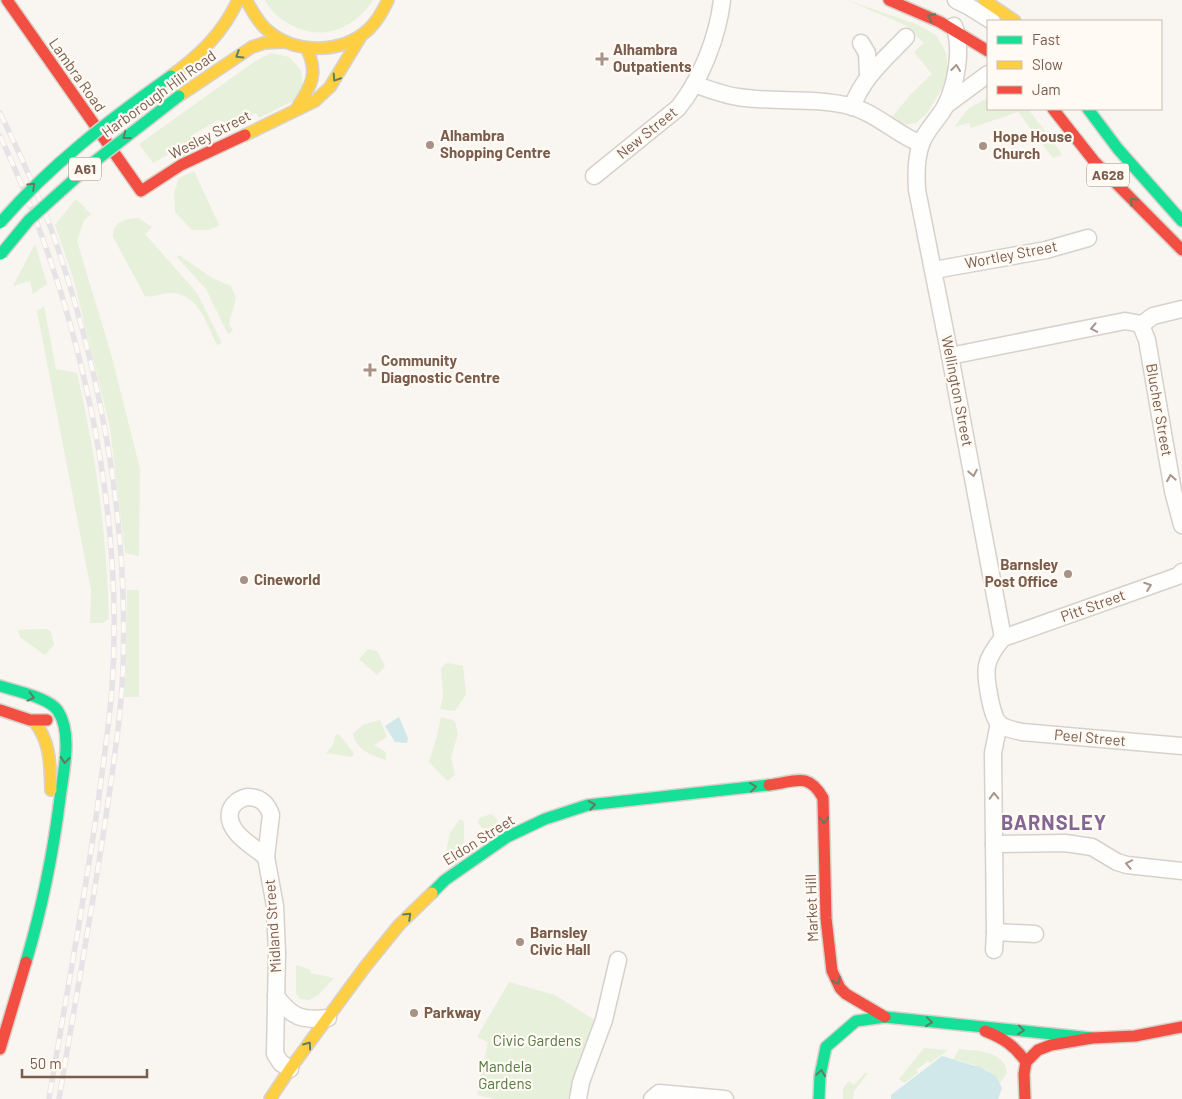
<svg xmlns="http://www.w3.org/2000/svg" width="1182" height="1099" font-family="Barlow,sans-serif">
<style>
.green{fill:#e7f0db}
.water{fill:#d0e8ea}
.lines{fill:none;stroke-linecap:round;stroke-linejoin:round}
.street-casing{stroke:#d7d1cb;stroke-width:19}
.fast-casing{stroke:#d9d2cb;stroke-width:14}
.slow-casing{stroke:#d9d2cb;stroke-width:14}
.jam-casing{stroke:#d9d2cb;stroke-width:14}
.street{stroke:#fefefd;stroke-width:16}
.fast{stroke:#16e098;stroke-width:11}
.slow{stroke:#ffcf43;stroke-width:11}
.jam{stroke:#f24e42;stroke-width:11}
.rail-casing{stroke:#e6e3e7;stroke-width:5.5}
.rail{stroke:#fffaf3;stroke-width:4;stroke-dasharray:11;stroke-linecap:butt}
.fast-bridge-casing{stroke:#dad1cc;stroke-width:14;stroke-linecap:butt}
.fast-bridge{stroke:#16e098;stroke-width:11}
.oneway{stroke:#617d60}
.oneway2{stroke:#a8958b}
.poi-dot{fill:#a69286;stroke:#fffaf3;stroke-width:2}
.labels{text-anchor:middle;stroke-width:4.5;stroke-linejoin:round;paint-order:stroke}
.shield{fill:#fffaf3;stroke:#a28b7f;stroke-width:1}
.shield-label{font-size:14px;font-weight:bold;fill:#7a5c4d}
.poi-label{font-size:15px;font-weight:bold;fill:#7a5c4d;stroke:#fffaf3;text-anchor:start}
.street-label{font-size:15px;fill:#7a5c4d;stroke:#fffaf3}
.park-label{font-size:15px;fill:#537a41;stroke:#fffaf3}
.district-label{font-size:20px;font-weight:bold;letter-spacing:1px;fill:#846695;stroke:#fffaf3}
</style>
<rect width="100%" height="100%" fill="#f9f5f0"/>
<g class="green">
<path d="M 265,0 L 373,0 C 353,31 319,43 286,22 C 278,17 269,9 265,0 Z"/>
<polygon points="847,0 916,24 936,35 946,53 948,72 942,88 928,112 916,123 904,125 891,118 911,94 932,74 914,52 924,43 905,25"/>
<polygon points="271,53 289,57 301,70 303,86 293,101 259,118 256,113 233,124 218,120 194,134 190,142 153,163 139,144 254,62"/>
<polygon points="988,98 988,109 1028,109 1055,144 1062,155 1053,158 1018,112 971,128 969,123 954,127 969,108"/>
<polygon points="194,171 219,225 209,230 192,230 175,212 174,193 179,178"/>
<polygon points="76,199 91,214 84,220 77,241 111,354 140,469 139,556 125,553 110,428 73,277 55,225"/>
<path d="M 138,218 L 152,227 L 145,234 L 197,293 L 222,343 L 217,345 C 207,325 199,294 172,293 C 162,292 154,298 145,296 L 113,237 C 113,221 125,219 138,218 Z"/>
<polygon points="35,244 47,284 33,294 30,281 13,286"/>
<polygon points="179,255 212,278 231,286 236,298 229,324 233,331 228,334 206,289 177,257"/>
<path d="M 44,306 L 56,369 L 77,373 C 96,455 107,536 109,619 L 102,623 L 90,623 L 91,590 L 37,311 Z"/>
<polygon points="127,590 139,590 139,697 124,697 126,669"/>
<polygon points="47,629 51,632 54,645 45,655 20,637 18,630"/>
<polygon points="368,649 377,651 385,666 377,675 359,659"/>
<polygon points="447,663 463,666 466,694 455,711 440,709 443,696 441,668"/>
<polygon points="441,717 455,721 458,734 451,757 455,775 447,781 429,762 437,736"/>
<path d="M 380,720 L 387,737 L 374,745 L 386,752 L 386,760 C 370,755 357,750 353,734 L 362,725 Z"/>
<polygon points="336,734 340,735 354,754 352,757 326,753 333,745"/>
<polygon points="491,814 498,820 492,831 485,831 478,823 479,818"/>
<polygon points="460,819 464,822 464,842 454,854 446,852 450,833"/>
<polygon points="296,965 311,970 310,973 334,978 318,995 309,1000 300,999 296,993"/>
<polygon points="509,982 555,995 596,1021 578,1067 568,1099 496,1099 477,1095 488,1042 477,1037"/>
<polygon points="924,1048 948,1050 930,1063 928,1061 916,1070 918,1073 904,1083 899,1079"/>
<path d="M 959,1049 C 976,1051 1005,1050 1007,1073 L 999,1084 C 993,1067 969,1064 953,1059 Z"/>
<polygon points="865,1073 868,1073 854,1091 853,1099 843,1099 843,1088 849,1081 854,1085"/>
</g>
<g class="water">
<polygon points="399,717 408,738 407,743 395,742 385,726"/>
<polygon points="942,1056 975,1066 978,1066 996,1076 1002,1088 998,1099 891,1099 891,1095"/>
</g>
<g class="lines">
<defs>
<g id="street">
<polyline points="956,0 968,6 992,21"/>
<path d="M 954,26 C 963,48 956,84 946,105 C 939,119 926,129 921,144 C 916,158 916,175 917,190 L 950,356 L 1003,638"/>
<polyline points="861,43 867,53 868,76"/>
<path d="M 694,84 C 708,89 723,95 738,97 C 775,103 813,97 850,106 C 876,113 896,134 921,144"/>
<polyline points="946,105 988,74"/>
<path d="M 852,107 C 863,77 884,60 906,37"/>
<path d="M 594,176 L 678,108 C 701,80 718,36 722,0"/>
<polyline points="934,270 1046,250 1088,238"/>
<polyline points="1141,325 1147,340 1173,491 1182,525"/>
<polyline points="1141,325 1153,316 1182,309"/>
<polyline points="950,356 1125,321 1136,323 1141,325"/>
<path d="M 1182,572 L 1178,576 L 1003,638 C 996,646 989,655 987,666 C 985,677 991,715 999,724 C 1005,729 1014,730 1022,732 L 1182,746"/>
<path d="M 247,797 C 260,797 267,803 271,815 L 266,857 C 253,846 226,832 230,812 C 232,804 239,799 247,797 Z"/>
<polyline points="994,844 1065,843 1092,847 1117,862 1127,865 1182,871"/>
<polyline points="266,857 275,906 277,953 275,1054 281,1063 290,1069"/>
<polyline points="995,932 1035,934"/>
<polyline points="994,950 995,932 993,753 999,723"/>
<path d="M 276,996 C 291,1017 302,1021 328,1018"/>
<polyline points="578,1099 581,1082 604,1020 618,960"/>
<polyline points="652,1099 659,1093 725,1099"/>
</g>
<g id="fast">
<polyline points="1088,109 1118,149 1182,221"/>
<path d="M 0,686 C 16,691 50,698 58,711 C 73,734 63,773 60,798 C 53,854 42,908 26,962"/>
<polyline points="432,893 445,880 507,837 545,819 588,805 769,785"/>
<polyline points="819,1099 820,1076 826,1047 856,1021 885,1017 1092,1038"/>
</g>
<g id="slow">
<path d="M 246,0 C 252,10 257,21 266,29 C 293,54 341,55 369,29 C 378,20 383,11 388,0"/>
<polyline points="984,0 1015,21"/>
<path d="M 171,76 C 200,55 223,33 238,0"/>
<polyline points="179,96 252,47 264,43 285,42"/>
<path d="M 297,108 C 311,86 319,74 307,49"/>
<polyline points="245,135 315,101 330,87 361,36"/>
<path d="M 34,721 C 51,742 50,765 51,790"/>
<polyline points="270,1099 290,1069 365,967 399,925 432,893"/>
</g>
<g id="jam">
<polyline points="7,0 141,191 181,165 245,135"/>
<polyline points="889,0 940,22 988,51"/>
<polyline points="1053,109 1094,161 1182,250"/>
<polyline points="0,710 30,720 47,720"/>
<path d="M 769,785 C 795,782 808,771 823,798 L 826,918 L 832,971 L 840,988 L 846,994 L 885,1017"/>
<path d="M 985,1031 C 1003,1038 1015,1046 1026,1062"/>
<polyline points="0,1049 26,962"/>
<polyline points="1026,1062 1038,1050 1051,1045 1092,1038 1135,1036 1182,1027"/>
<polyline points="1025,1099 1024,1074 1026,1062"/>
</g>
</defs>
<use href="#street" class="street-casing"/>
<use href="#fast" class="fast-casing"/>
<use href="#slow" class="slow-casing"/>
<use href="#jam" class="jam-casing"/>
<use href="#street" class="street"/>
<use href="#fast" class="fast"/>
<use href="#slow" class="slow"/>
<use href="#jam" class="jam"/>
<defs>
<g id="rail">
<path d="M 0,113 C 19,152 38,193 53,234 C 103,378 131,534 122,688 C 119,728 113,769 107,809 C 93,906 75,1002 59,1099"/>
<path d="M 0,136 C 78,301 125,505 112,688 C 109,729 102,770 97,811 C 83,907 65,1003 49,1099"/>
</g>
</defs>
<use href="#rail" class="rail-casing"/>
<use href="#rail" class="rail"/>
<defs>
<g id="fast-bridge">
<path d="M 0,223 C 50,165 109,120 171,76"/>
<polyline points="1,254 29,220 90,165 179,96"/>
</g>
</defs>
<use href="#fast-bridge" class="fast-bridge-casing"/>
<use href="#fast-bridge" class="fast-bridge"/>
</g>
<defs><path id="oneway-chevron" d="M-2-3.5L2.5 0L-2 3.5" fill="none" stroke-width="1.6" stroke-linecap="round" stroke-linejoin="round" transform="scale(1.25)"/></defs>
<g class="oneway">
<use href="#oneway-chevron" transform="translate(931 17) rotate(-154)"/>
<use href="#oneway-chevron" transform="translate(239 55) rotate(148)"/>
<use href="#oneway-chevron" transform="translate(336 78) rotate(123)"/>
<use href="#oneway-chevron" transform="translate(126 136) rotate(142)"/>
<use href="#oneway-chevron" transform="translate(32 186) rotate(-43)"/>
<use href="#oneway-chevron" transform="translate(1133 201) rotate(-134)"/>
<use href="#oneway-chevron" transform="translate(31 697) rotate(14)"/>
<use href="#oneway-chevron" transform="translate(65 760) rotate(95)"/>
<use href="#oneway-chevron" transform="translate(753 787) rotate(-7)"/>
<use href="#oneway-chevron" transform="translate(592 805) rotate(-10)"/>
<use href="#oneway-chevron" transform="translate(824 820) rotate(88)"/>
<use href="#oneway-chevron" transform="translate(408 916) rotate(-44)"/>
<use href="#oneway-chevron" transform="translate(837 981) rotate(63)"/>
<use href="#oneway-chevron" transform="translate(929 1022) rotate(6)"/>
<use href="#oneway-chevron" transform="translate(1021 1030) rotate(4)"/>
<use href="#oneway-chevron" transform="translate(308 1045) rotate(-54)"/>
<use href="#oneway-chevron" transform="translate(821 1073) rotate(-82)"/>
</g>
<g class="oneway2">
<use href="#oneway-chevron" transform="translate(956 68) rotate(-83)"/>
<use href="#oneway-chevron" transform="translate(1094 328) rotate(169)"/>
<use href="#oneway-chevron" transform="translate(973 473) rotate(79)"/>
<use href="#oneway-chevron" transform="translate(1171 478) rotate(-100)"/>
<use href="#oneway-chevron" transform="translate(1148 586) rotate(-20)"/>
<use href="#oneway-chevron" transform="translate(994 796) rotate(-91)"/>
<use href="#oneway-chevron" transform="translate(1129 864) rotate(-169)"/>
</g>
<g class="poi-dot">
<path d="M599.5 51.5h5v5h5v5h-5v5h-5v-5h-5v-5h5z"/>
<circle cx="430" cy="145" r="5"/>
<circle cx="983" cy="146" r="5"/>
<path d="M367.5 362.5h5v5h5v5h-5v5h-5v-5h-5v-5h5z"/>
<circle cx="1068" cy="574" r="5"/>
<circle cx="244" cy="580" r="5"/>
<circle cx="520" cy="942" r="5"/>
<circle cx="414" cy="1013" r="5"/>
</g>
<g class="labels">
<g class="shield">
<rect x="69" y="157.5" width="32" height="23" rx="4"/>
<rect x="1087" y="163.5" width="42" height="23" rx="4"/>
</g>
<g class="shield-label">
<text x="85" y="174">A61</text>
<text x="1108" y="180">A628</text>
</g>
<g class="poi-label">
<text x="613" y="55">Alhambra<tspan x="613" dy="17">Outpatients</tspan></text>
<text x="440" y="141">Alhambra<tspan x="440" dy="17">Shopping Centre</tspan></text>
<text x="993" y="142">Hope House<tspan x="993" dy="17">Church</tspan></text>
<text x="381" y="366">Community<tspan x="381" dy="17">Diagnostic Centre</tspan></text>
<text x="1058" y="570" text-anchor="end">Barnsley<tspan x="1058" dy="17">Post Office</tspan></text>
<text x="254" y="585">Cineworld</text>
<text x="530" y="938">Barnsley<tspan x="530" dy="17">Civic Hall</tspan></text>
<text x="424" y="1018">Parkway</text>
</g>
<g class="street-label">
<text transform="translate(77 75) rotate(55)" y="5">Lambra Road</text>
<text transform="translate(159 94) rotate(-36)" y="5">Harborough Hill Road</text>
<text transform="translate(647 133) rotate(-39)" y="5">New Street</text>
<text transform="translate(210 135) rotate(-27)" y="5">Wesley Street</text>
<text transform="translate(1011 255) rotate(-11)" y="5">Wortley Street</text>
<text transform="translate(957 391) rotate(79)" y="5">Wellington Street</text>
<text transform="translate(1159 410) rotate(80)" y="5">Blucher Street</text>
<text transform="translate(1093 606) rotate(-20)" y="5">Pitt Street</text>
<text transform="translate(1090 738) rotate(5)" y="5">Peel Street</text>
<text transform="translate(479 840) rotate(-32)" y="5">Eldon Street</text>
<text transform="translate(812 908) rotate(-92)" y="5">Market Hill</text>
<text transform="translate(273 926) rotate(-94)" y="5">Midland Street</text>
</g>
<g class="park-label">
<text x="537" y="1046">Civic Gardens</text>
<text x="505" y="1072">Mandela<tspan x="505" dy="17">Gardens</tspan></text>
</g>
<g class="district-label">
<text x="1054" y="830">BARNSLEY</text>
</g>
</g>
<rect x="987" y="20" width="175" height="90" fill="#fffaf3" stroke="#cabbb1"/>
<rect x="997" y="36" width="25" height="8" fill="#16e098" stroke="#cabbb1"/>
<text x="1032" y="45" font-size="15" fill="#7a5c4d">Fast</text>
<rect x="997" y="61" width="25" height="8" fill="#ffcf43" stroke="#cabbb1"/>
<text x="1032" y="70" font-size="15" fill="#7a5c4d">Slow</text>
<rect x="997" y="86" width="25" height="8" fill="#f24e42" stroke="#cabbb1"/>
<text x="1032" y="95" font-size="15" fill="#7a5c4d">Jam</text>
<path d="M22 1069v8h125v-8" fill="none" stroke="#7a5c4d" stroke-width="2.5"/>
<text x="30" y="1069" font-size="15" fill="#7a5c4d" stroke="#fffaf3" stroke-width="4" paint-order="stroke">50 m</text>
</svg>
